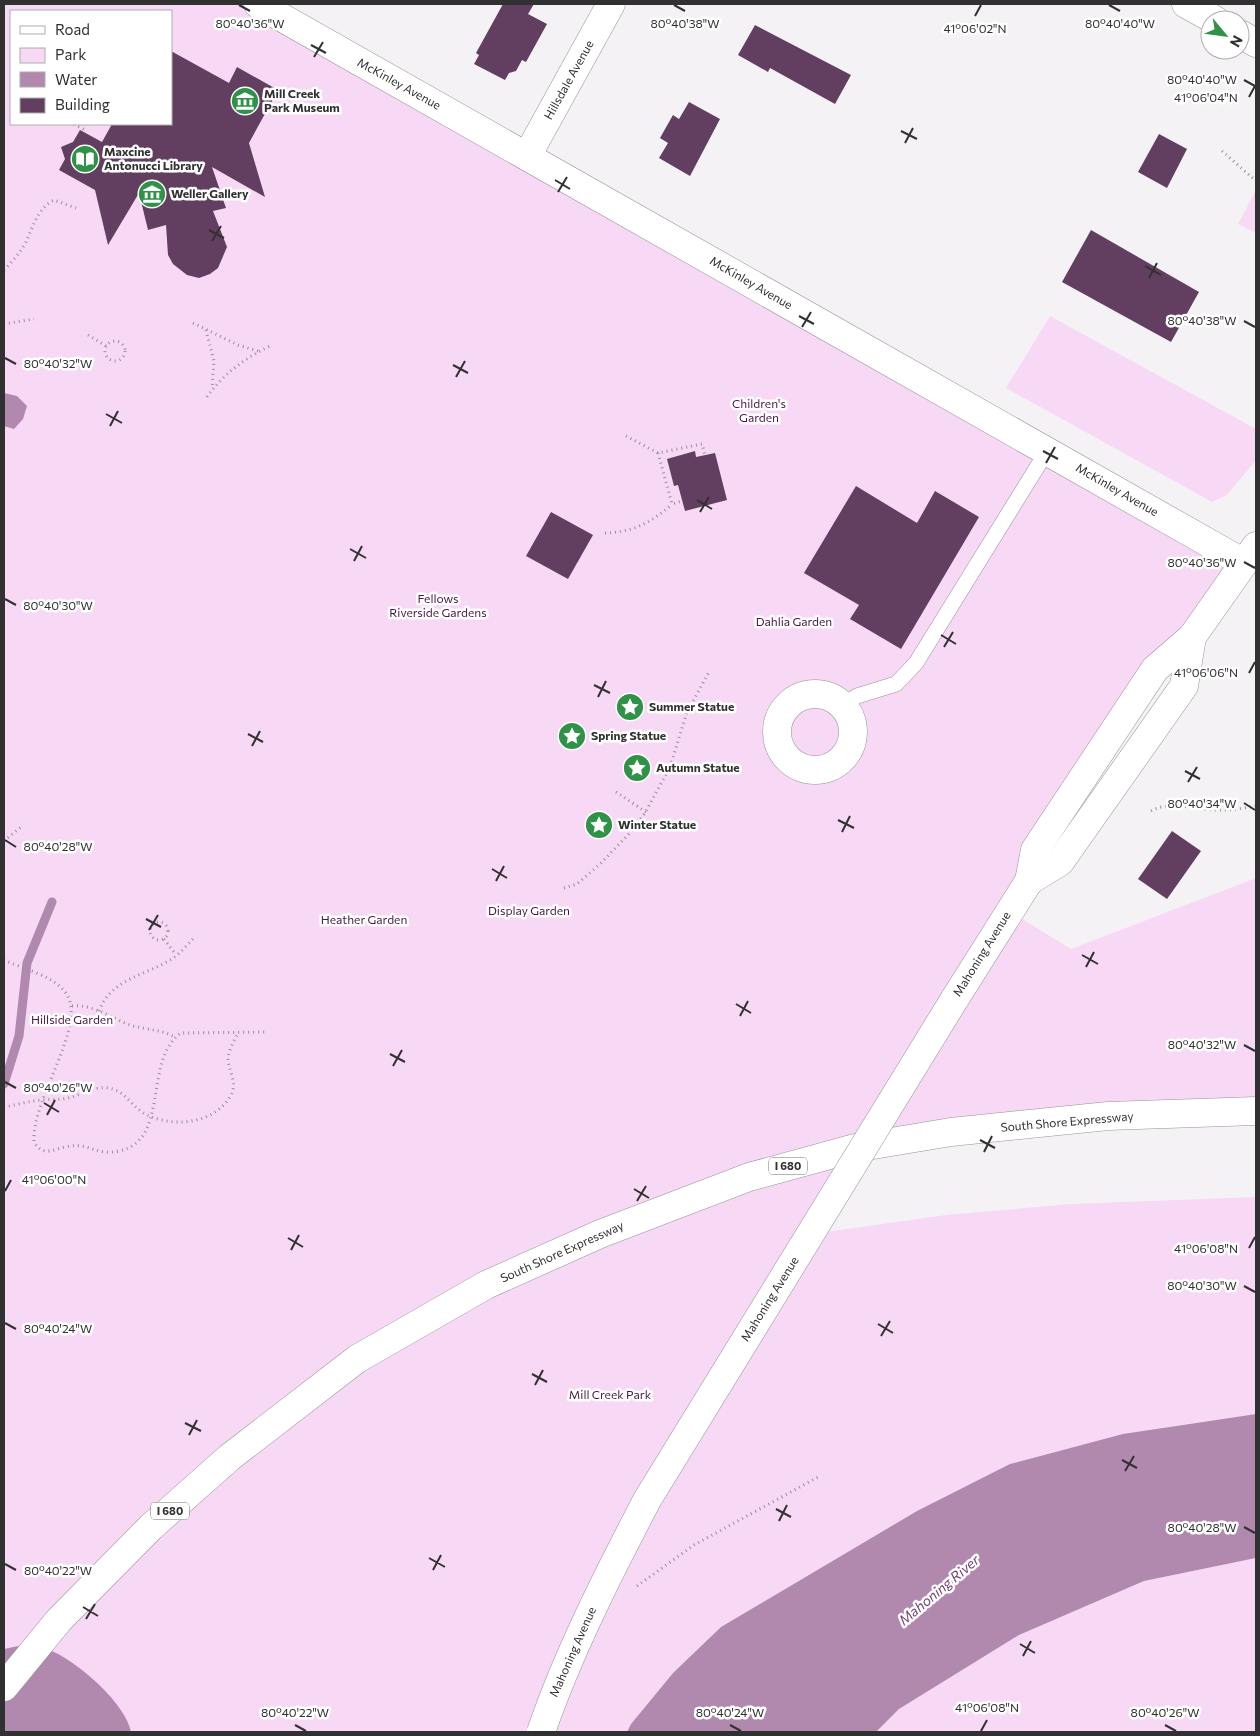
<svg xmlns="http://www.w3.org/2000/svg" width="1260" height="1736" font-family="Commissioner,sans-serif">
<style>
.green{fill:#f7d9f5;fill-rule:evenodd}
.water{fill:#b189af}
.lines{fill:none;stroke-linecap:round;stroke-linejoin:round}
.stream{stroke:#b189af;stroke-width:9}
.building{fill:#623f61}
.lane-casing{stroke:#969396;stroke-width:16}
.street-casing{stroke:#969396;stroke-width:29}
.primary-casing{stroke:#969396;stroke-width:29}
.highway-casing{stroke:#969396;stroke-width:29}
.path{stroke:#949294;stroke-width:3;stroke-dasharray:1 4;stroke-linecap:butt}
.lane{stroke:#fff;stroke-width:15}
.street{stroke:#fff;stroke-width:28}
.primary{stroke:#fff;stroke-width:28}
.highway{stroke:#fff;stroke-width:28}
.primary-bridge-casing{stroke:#969396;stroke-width:29;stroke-linecap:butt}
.primary-bridge{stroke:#fff;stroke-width:28}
.ticks{fill:none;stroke:#323132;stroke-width:2}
.labels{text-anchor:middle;stroke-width:5;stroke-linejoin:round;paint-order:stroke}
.shield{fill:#fff;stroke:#706f70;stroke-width:1}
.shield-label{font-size:11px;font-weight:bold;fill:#323132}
.street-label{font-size:12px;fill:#323132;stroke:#fff}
.poi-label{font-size:12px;font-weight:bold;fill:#323132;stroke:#fff;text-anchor:start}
.park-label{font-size:12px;fill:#471647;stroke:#fff}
.water-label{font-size:14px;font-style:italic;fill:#754174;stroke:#fff}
.ticks-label{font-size:12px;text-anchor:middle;fill:#323132;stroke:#fff;stroke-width:5;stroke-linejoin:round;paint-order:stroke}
</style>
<rect width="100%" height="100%" fill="#f5f2f5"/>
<g class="green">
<path d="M 4,4 L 258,4 L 1244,563 L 1192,637 L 1009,911 L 1071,949 L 1256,878 L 1256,1111 L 864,1146 L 811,1234 L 946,1215 L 1071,1204 L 1256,1197 L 1256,1414 L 1168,1427 L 917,1511 L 721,1627 L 673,1673 L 631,1724 L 627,1732 L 4,1732 ZM 11,11 L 171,11 L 171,124 L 11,124 Z"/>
<polygon points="1256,190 1256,233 1238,224"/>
<polygon points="1050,316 1256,429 1256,460 1227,495 1212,502 1006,388"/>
<polygon points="1256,1558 1256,1732 876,1732 899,1709 1018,1635 1144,1581"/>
</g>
<g class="water">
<polygon points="4,393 17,396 27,406 23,419 14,429 4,426"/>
<polygon points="1256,1414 1256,1558 1144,1581 1019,1635 899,1709 876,1732 627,1732 631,1724 673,1673 721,1627 917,1511 1010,1464 1123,1434"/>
<path d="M 28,1644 C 37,1647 46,1649 54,1652 C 80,1664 126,1704 131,1732 L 4,1732 L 4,1649 Z"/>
</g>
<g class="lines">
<polyline class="stream" points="4,1084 19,1036 27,963 52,902"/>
</g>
<g class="building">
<polygon points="503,4 534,4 528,14 547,24 526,62 522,60 516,71 509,73 505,80 474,64 479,55 476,53"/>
<polygon points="755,25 851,75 835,104 770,68 768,72 738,55"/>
<polygon points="171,51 229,83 237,67 278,90 249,143 265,197 212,167 226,208 213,211 227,247 218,268 210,274 199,278 187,275 173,264 168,255 166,225 148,230 139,193 108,245 95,190 59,170 65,159 61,147 73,142 80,130 102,142 112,124 171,124"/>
<polygon points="689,102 720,119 690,176 659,158 668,143 660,138 673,115 679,119"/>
<polygon points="1159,134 1187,149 1167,188 1138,172"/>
<polygon points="1091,230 1199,292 1171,342 1062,282"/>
<polygon points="695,451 696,457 715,453 727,500 685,511 678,485 674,486 667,459"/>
<polygon points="856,486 917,523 935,491 979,517 901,649 850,619 859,605 804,573"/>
<polygon points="551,512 593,535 568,579 526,556"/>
<polygon points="1172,831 1201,851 1167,899 1138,879"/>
</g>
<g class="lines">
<defs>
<polyline id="lane" points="842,706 857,696 896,684 916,663 1047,451"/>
<g id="street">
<polyline points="258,4 1244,563"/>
<polyline points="1186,4 1215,20"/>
<polyline points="1240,34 1256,43"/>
<polyline points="527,156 611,4"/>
<circle cx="815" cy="732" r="38"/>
</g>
<g id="primary">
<polyline points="1029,881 1060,862 1184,686 1192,637"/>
<polyline points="954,1000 1029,881 1035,850 1155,669 1192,637 1256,546"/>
</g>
<polyline id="highway" points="4,1687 59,1620 151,1527 230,1457 357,1359 486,1285 600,1234 749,1177 855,1148 951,1132 1108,1116 1256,1111"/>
</defs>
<use href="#lane" class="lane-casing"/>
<use href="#street" class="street-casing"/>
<use href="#primary" class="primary-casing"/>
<use href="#highway" class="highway-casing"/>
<g class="path">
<polyline points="74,124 87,131"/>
<polyline points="1222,151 1256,181"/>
<path d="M 4,270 C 12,262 20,253 26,242 C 33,226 38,208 54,200 L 76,208"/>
<polyline points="193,323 238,345 258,351"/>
<polyline points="4,324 34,319"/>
<polyline points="206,330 214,361 212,388"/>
<polyline points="88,335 106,346"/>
<circle cx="115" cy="351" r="10"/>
<path d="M 207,397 C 224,373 245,358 272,345"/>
<polyline points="626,436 658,453 702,444 705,455"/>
<polyline points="658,453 672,504 682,501"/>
<path d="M 605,533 C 633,532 651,523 672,504"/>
<polyline points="616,792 646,812"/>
<path d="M 1151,811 C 1173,799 1198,811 1221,810 C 1233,810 1245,808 1256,806"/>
<polyline points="4,841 21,827"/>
<polyline points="564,888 577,884 600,864 630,833 645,813 670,767 687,712 709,672"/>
<circle cx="159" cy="931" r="9"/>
<polyline points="164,939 176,955"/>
<path d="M 4,960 C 23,969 52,975 65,992 C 90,1022 31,1099 34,1142 C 44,1159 56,1147 71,1146 C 89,1143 96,1156 119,1151 C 171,1140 142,1061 181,1033 L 268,1032"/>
<path d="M 72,1006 C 93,1004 111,1018 130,1025 C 146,1030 160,1029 175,1037"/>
<path d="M 99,1011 C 111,979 144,976 170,960 C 179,955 186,946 193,939"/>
<path d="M 4,1107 C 16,1105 29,1101 41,1100 C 50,1099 59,1100 68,1098 C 81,1095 95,1086 108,1088 C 124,1090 130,1104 142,1112 C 169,1129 215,1125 231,1095 C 238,1082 228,1071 228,1058 C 229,1050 234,1041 238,1033"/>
<polyline points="637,1586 694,1545 820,1476"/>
</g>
<use href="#lane" class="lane"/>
<use href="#street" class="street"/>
<use href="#primary" class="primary"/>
<use href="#highway" class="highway"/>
<defs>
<path id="primary-bridge" d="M 541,1732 C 569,1651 608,1575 647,1500 L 954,1000"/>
</defs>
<use href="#primary-bridge" class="primary-bridge-casing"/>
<use href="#primary-bridge" class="primary-bridge"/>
</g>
<path class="ticks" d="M 239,5 L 250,11M 674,5 L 685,11M 1109,5 L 1120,11M 975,16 L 981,5M 311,45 L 326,53M 314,57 L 323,42M 1244,80 L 1255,86M 1249,97 L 1255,86M 901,131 L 917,139M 905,143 L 913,128M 555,180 L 570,189M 558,192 L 567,177M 209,230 L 224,238M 212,241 L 221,226M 1145,266 L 1161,275M 1149,278 L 1157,263M 799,316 L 814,324M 1244,321 L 1255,327M 802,327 L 811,312M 5,358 L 16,364M 453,365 L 468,373M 456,377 L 465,361M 106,414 L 122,423M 110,426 L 118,411M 1043,451 L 1058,459M 1046,463 L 1055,447M 697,500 L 712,509M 700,512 L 709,497M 350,549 L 366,558M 354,561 L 362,546M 1244,562 L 1255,568M 5,599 L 16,605M 941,635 L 956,644M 944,647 L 953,632M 1249,673 L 1255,662M 594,685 L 610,693M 598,697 L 606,681M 248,734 L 263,742M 252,746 L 260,731M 1185,771 L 1200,779M 1188,782 L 1197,767M 1244,803 L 1255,810M 838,820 L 854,828M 842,832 L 850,816M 5,840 L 16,847M 492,869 L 507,878M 496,881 L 504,866M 146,919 L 161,927M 149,930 L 158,915M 1082,955 L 1098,964M 1086,967 L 1094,952M 736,1004 L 751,1013M 740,1016 L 748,1001M 1244,1045 L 1255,1051M 390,1054 L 405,1062M 393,1066 L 402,1050M 5,1082 L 16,1088M 44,1103 L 59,1112M 47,1115 L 55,1100M 980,1140 L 995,1148M 984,1152 L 992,1136M 634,1189 L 649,1198M 5,1191 L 11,1180M 637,1201 L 646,1186M 288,1238 L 303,1247M 1249,1248 L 1255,1237M 291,1250 L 299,1235M 1244,1286 L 1255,1292M 5,1323 L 16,1329M 878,1324 L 893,1333M 881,1336 L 890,1321M 532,1374 L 547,1382M 535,1385 L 543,1370M 185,1423 L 201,1431M 189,1435 L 197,1420M 1122,1460 L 1137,1468M 1125,1471 L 1134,1456M 776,1509 L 791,1517M 779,1521 L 787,1505M 1244,1527 L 1255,1533M 429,1558 L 445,1567M 5,1564 L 16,1570M 433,1570 L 441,1555M 83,1607 L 98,1616M 86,1619 L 95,1604M 1020,1644 L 1035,1653M 1023,1656 L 1031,1641M 295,1725 L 306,1731M 730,1725 L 741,1731M 1165,1725 L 1176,1731M 981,1731 L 987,1720"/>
<defs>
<symbol id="museum-disc" viewBox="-11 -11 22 22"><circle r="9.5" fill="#2f9247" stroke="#fff"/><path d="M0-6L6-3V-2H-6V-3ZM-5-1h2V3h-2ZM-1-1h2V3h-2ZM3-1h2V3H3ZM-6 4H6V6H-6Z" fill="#fff"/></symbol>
<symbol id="library-disc" viewBox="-11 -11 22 22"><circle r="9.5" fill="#2f9247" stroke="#fff"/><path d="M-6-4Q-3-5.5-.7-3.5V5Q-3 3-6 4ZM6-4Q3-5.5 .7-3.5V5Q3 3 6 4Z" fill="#fff"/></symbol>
<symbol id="sight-disc" viewBox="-11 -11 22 22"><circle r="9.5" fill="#2f9247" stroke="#fff"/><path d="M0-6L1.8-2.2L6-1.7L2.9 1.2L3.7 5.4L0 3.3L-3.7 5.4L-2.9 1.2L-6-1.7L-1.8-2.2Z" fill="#fff"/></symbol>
</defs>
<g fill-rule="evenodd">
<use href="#museum-disc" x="229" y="85" width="32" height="32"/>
<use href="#library-disc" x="69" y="143" width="32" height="32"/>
<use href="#museum-disc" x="136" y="178" width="32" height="32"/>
<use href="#sight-disc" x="614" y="691" width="32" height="32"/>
<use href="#sight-disc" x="556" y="720" width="32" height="32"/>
<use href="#sight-disc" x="621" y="752" width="32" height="32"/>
<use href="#sight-disc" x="583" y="809" width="32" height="32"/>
</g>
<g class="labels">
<g class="shield">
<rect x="769" y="1157.5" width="38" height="17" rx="4"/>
<rect x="151" y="1502.5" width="38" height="17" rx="4"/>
</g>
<g class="shield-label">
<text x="788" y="1170">I 680</text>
<text x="170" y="1515">I 680</text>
</g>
<g class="street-label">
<text transform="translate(569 80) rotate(-61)" y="4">Hillsdale Avenue</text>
<text transform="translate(399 84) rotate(29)" y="4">McKinley Avenue</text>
<text transform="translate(751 283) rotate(30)" y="4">McKinley Avenue</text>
<text transform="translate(1117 490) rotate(30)" y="4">McKinley Avenue</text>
<text transform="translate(982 954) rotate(-58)" y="4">Mahoning Avenue</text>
<text transform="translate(1067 1122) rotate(-5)" y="4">South Shore Expressway</text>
<text transform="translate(562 1252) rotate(-24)" y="4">South Shore Expressway</text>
<text transform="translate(770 1299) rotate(-58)" y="4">Mahoning Avenue</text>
<text transform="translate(573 1652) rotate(-66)" y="4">Mahoning Avenue</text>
</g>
<g class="poi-label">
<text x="264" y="98">Mill Creek<tspan x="264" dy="14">Park Museum</tspan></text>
<text x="104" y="156">Maxcine<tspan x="104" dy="14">Antonucci Library</tspan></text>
<text x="171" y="198">Weller Gallery</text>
<text x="649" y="711">Summer Statue</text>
<text x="591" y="740">Spring Statue</text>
<text x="656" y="772">Autumn Statue</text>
<text x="618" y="829">Winter Statue</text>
</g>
<g class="park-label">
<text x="759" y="408">Children's<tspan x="759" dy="14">Garden</tspan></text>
<text x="438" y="603">Fellows<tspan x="438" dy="14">Riverside Gardens</tspan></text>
<text x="794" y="626">Dahlia Garden</text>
<text x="529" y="915">Display Garden</text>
<text x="364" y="924">Heather Garden</text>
<text x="72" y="1024">Hillside Garden</text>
<text x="610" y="1399">Mill Creek Park</text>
</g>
<g class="water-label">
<text transform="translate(939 1590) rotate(-40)" y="5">Mahoning River</text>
</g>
</g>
<g class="ticks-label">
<text x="250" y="28">80°40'36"W</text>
<text x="685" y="28">80°40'38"W</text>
<text x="1120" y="28">80°40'40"W</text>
<text x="975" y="33">41°06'02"N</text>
<text x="1202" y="84">80°40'40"W</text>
<text x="1206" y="102">41°06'04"N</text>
<text x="1202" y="325">80°40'38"W</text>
<text x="58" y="368">80°40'32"W</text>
<text x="1202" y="567">80°40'36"W</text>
<text x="58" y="610">80°40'30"W</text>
<text x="1206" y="677">41°06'06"N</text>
<text x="1202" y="808">80°40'34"W</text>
<text x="58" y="851">80°40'28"W</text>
<text x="1202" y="1049">80°40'32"W</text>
<text x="58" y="1092">80°40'26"W</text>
<text x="54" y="1184">41°06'00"N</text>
<text x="1206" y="1253">41°06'08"N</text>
<text x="1202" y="1290">80°40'30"W</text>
<text x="58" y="1333">80°40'24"W</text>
<text x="1202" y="1532">80°40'28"W</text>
<text x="58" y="1575">80°40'22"W</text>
<text x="987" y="1712">41°06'08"N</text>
<text x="295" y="1717">80°40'22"W</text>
<text x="730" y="1717">80°40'24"W</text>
<text x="1165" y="1717">80°40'26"W</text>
</g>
<rect width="1260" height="1736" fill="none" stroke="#323132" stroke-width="10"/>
<rect x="10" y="10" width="162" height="115" fill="#ffffff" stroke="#adadad"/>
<rect x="20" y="26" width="25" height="8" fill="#ffffff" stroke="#adadad"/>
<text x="55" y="35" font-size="15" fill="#323132">Road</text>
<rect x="20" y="48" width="25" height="15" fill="#f7d9f5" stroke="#adadad"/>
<text x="55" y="60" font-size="15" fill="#323132">Park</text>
<rect x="20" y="72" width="25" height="15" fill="#b189af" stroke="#adadad"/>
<text x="55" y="85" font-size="15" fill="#323132">Water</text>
<rect x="20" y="98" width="25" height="15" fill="#623f61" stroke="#adadad"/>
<text x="55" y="110" font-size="15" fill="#323132">Building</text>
<g transform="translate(1225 35) rotate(119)"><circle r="24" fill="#ffffff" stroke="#adadad"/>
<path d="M0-4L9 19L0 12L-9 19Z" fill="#2f9247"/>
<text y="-8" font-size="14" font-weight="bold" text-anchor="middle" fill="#323132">N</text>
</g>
</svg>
